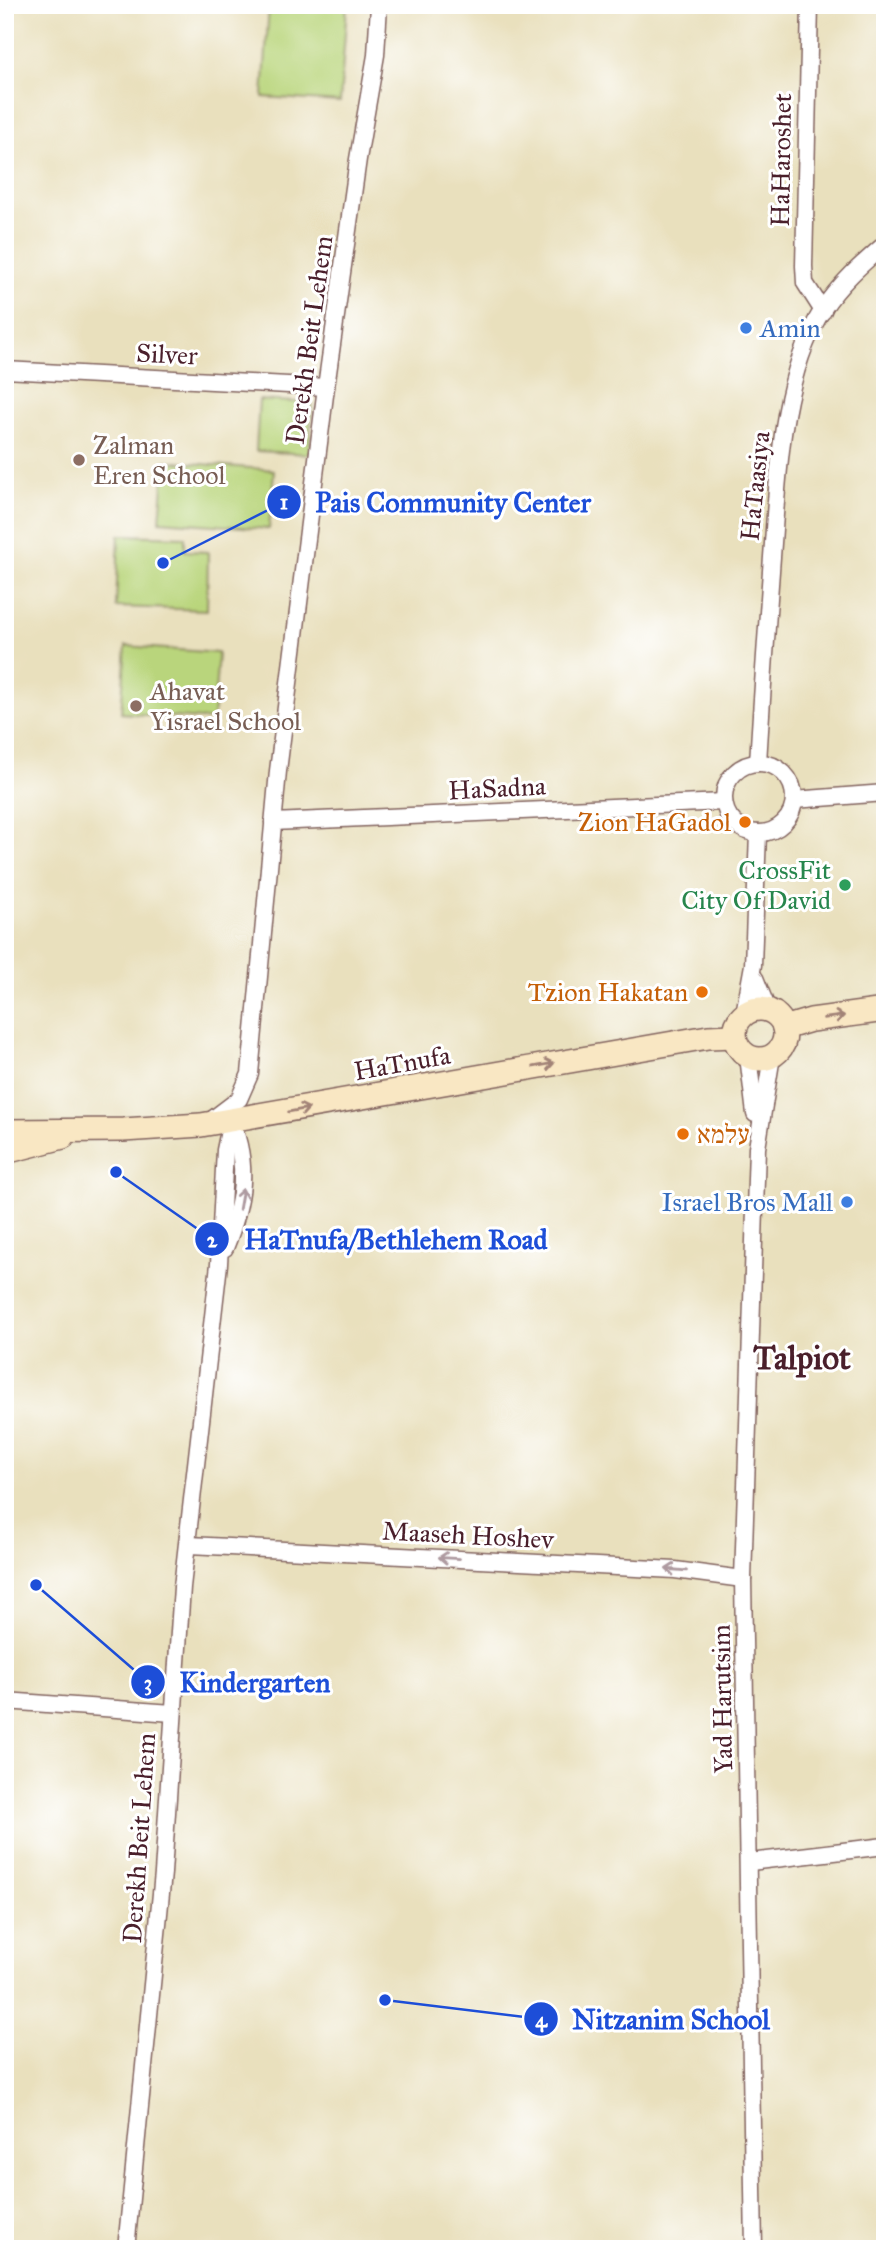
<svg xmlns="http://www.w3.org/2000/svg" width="890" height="2254" font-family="'IM FELL Great Primer','Frank Ruhl Libre',serif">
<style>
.green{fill:#b9d57b;stroke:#827a53;stroke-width:2}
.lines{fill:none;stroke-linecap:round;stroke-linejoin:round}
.street-casing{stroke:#82635e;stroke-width:19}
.secondary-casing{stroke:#82635e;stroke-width:26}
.street{stroke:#fff;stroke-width:16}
.secondary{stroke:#f9e7c3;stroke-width:23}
.oneway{stroke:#a28377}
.oneway2{stroke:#ae9aa0}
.shop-dot{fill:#3f7fe0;stroke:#fff;stroke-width:2.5}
.education-dot{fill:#8d6e63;stroke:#fff;stroke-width:2.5}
.food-dot{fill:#e8710a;stroke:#fff;stroke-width:2.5}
.leisure-dot{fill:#2e9e5b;stroke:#fff;stroke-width:2.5}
.labels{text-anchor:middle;stroke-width:6;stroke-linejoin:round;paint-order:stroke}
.street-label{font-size:26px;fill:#4a1f2b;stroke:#fff}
.shop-label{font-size:26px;fill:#366cbe;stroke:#fff;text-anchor:start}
.education-label{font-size:26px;fill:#785e54;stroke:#fff;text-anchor:start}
.food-label{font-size:26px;fill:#c56008;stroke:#fff;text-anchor:end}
.leisure-label{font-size:26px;fill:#27864d;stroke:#fff;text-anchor:end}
.district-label{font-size:33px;font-weight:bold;fill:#4a1f2b;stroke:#fff}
.leader{fill:none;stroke:#1d4ed8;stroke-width:2.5}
.callout-dot{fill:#1d4ed8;stroke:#fff;stroke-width:2.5}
.mark-label{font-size:21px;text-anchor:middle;font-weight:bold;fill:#fff}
.callout-label{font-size:28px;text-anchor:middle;font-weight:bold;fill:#1d4ed8;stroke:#fff;stroke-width:6;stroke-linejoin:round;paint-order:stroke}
</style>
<rect width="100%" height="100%" fill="#fff"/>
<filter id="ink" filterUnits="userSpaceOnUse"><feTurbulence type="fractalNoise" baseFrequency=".0143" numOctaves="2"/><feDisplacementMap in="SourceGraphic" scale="14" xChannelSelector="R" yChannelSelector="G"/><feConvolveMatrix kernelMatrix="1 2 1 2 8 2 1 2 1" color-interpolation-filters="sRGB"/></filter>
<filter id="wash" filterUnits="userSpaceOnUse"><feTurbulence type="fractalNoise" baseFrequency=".00686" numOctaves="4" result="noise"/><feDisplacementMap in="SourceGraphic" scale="28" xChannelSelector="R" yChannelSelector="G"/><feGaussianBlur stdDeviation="1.57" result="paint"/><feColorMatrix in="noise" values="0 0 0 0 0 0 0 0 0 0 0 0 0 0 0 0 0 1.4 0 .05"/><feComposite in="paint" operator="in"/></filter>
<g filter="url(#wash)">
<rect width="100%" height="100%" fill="#e9e0bd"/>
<g class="green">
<polygon points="269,5 347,5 340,102 263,97"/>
<polygon points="259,400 312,403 309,454 256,451"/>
<polygon points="165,461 274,470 269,529 160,521"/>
<polygon points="119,535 185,537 185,551 208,552 207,610 116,607"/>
<polygon points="126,646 218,653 213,720 121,713"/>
</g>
</g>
<g filter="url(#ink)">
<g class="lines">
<defs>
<g id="street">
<polyline points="810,5 804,266 805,283 823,311"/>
<polyline points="5,370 326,387"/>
<path d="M 758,763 C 762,694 767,626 772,557 C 778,478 780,378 823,309 C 840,283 862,264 885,244"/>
<circle cx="759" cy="798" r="35"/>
<polyline points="794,800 885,793"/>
<polyline points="273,822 724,802"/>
<polyline points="755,978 768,1010"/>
<polyline points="744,1014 753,965 758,833"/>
<polyline points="748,1056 755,1114"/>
<polyline points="210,1121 239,1099 250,1074 278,771 326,387 358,159 376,55 379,5"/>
<path d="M 225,1248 C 243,1204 250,1165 231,1121"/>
<polyline points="189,1545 675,1570 743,1579"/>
<polyline points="5,1701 173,1713"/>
<polyline points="750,1862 885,1846"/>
<polyline points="126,2249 163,1873 182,1587 219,1264 225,1150 231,1121"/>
<polyline points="754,2249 743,1579 757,1148 772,1056"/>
</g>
<g id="secondary">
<circle cx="760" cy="1034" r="25"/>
<polyline points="784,1028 811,1020 885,1010"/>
<polyline points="5,1131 123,1130 201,1125 708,1037 735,1036"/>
<polyline points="5,1152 63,1137"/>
</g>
</defs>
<use href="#street" class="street-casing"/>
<use href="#secondary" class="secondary-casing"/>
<use href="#street" class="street"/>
<use href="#secondary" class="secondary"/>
</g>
<defs><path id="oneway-shaft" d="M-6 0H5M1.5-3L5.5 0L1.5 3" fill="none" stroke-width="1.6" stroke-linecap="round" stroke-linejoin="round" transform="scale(1.75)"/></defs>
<g class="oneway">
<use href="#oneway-shaft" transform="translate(834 1017) rotate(-7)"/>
<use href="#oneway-shaft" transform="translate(544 1065) rotate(-10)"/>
<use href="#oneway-shaft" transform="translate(299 1110) rotate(-10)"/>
</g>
<g class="oneway2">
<use href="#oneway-shaft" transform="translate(241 1199) rotate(-80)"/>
<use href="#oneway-shaft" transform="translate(449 1558) rotate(-177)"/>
<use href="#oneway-shaft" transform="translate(676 1570) rotate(-175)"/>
</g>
</g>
<g class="shop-dot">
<circle cx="746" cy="328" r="7"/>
<circle cx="847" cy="1202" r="7"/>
</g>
<g class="education-dot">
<circle cx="79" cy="460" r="7"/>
<circle cx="136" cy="706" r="7"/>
</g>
<g class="food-dot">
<circle cx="745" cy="822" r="7"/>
<circle cx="702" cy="992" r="7"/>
<circle cx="683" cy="1134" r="7"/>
</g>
<circle class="leisure-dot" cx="845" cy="885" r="7"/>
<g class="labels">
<g class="street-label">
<text transform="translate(781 160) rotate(-89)" y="9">HaHaroshet</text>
<text transform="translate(309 340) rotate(-82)" y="9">Derekh Beit Lehem</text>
<text transform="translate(167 354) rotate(3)" y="9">Silver</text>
<text transform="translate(755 486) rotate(-84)" y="9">HaTaasiya</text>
<text transform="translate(497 788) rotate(-3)" y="9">HaSadna</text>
<text transform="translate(402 1063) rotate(-10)" y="9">HaTnufa</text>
<text transform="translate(468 1535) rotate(3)" y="9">Maaseh Hoshev</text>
<text transform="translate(722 1699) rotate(-91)" y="9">Yad Harutsim</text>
<text transform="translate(139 1838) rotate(-86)" y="9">Derekh Beit Lehem</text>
</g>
<g class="shop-label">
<text x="760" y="337">Amin</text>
<text x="833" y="1211" text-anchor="end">Israel Bros Mall</text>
</g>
<g class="education-label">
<text x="93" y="454">Zalman<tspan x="93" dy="30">Eren School</tspan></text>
<text x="150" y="700">Ahavat<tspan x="150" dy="30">Yisrael School</tspan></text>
</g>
<g class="food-label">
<text x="731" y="831">Zion HaGadol</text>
<text x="688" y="1001">Tzion Hakatan</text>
<text x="697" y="1143" text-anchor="start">עלמא</text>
</g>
<g class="leisure-label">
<text x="831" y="879">CrossFit<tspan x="831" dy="30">City Of David</tspan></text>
</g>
<g class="district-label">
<text x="802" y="1369">Talpiot</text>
</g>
</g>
<path class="leader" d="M163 563L284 502M116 1172L212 1239M36 1585L148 1682M385 2000L541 2019"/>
<g class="callout-dot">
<circle cx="163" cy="563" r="7"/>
<circle cx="116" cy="1172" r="7"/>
<circle cx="36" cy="1585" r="7"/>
<circle cx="385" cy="2000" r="7"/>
<circle cx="284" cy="502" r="18"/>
<circle cx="212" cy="1239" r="18"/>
<circle cx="148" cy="1682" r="18"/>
<circle cx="541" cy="2019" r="18"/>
</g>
<g class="mark-label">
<text x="284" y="509">1</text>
<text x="212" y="1247">2</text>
<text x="148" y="1690">3</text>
<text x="541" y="2027">4</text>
</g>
<g class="callout-label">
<text x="453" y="512">Pais Community Center</text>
<text x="396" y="1249">HaTnufa/Bethlehem Road</text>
<text x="255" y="1692">Kindergarten</text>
<text x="671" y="2029">Nitzanim School</text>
</g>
<rect width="890" height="2254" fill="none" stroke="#fff" stroke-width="28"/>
</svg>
